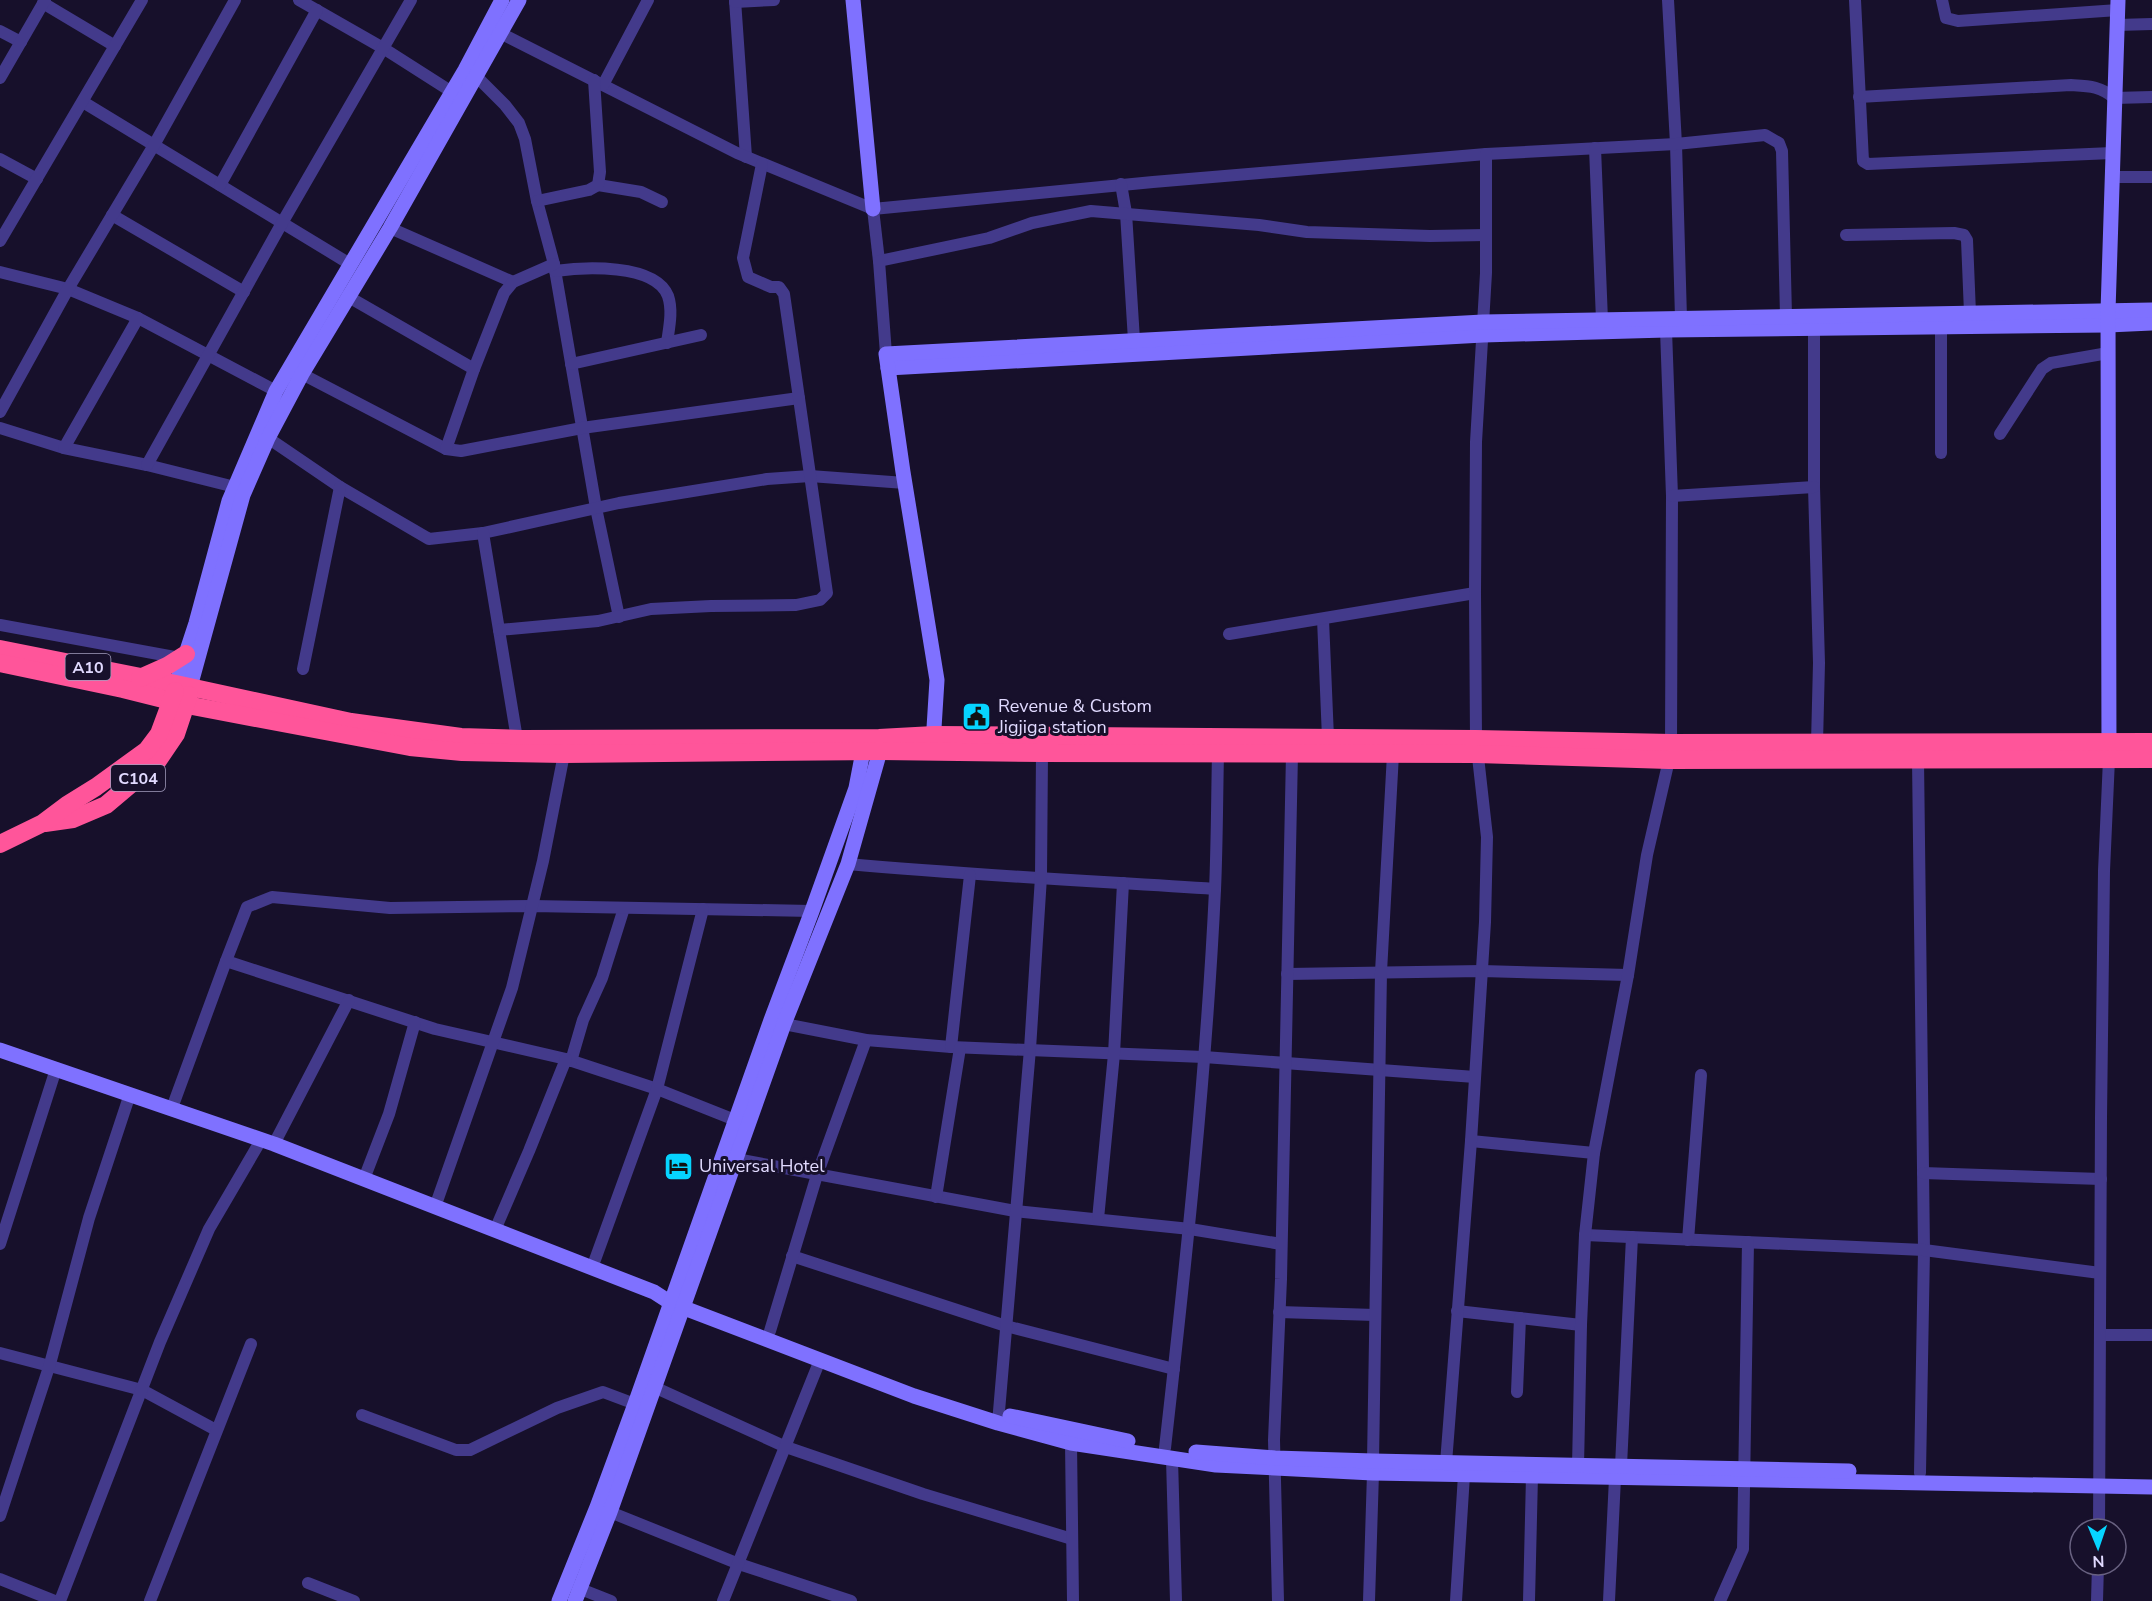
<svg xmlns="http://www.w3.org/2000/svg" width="2152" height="1601" font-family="'Nunito Sans',sans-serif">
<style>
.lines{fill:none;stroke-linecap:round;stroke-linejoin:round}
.street{stroke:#433a8b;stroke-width:12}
.secondary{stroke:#7f71ff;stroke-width:15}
.highway{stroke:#ff559a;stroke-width:18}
.labels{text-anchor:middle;stroke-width:6;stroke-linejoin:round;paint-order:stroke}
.shield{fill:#17102b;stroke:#a49dbf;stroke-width:1.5}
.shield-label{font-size:16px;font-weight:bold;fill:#e1daff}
.poi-label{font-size:18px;fill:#e1daff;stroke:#17102b;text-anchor:start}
</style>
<rect width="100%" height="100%" fill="#17102b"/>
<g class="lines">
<g class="street">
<polyline points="299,0 383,48 452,92"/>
<polyline points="735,0 746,157"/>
<polyline points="1668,0 1676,144 1681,318"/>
<polyline points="1855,0 1863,161 1868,164 2112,153"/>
<polyline points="1942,0 1946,18 1958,21 2118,10"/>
<polyline points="735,2 774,0"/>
<polyline points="43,3 115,46"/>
<polyline points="2117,25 2152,24"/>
<polyline points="494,30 737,153 873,209 1153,182 1486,154 1676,144 1765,135 1779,143 1782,151 1786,316"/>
<polyline points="0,31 21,42"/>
<polyline points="477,77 505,105 519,123 525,139 537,201 554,264 596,508 619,617"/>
<polyline points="0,78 45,0"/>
<polyline points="603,85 648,0"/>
<path d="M 1859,97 L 2071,85 C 2088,86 2101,86 2114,98 L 2152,97"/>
<polyline points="83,102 350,264"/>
<polyline points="1595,148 1602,320"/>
<polyline points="0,159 37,179"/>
<polyline points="2111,177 2152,177"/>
<polyline points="1121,184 1126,213 1134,340"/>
<polyline points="220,185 317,10"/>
<polyline points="598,185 641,192 662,202"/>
<polyline points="537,201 589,190 598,185 600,172 594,80"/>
<polyline points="873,209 879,261"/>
<polyline points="112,215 244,292"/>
<polyline points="390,228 513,282"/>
<polyline points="1846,235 1954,233 1964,235 1967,240 1970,313"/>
<polyline points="0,241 142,0"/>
<path d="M 555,271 C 583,267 655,263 668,296 C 673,311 669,328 667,343"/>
<polyline points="0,272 68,289 138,318 276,391"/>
<polyline points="347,296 474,369"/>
<polyline points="1941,327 1941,453"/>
<polyline points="1814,328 1814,487 1819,663 1817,743"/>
<polyline points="1666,330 1672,496 1671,743"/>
<polyline points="886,354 879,261 989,238 1032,223 1091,211 1259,225 1307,232 1430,236 1486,235"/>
<polyline points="571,364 701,335"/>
<polyline points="302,374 446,449 461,451 582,428 799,398"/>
<polyline points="0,412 68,289 154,145 235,0"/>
<polyline points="0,428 64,448 147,465 235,487"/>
<polyline points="2000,434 2042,369 2051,363 2108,353"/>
<polyline points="268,438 340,487 429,539 483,533 619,503 767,479 810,476 905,483"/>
<polyline points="64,448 138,318"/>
<polyline points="446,449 474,369 504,293 513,282 554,264"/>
<polyline points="147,465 282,223 411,0"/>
<polyline points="1672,496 1814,487"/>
<polyline points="483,533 517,739"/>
<polyline points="1323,619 1328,738"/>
<polyline points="0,625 180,658"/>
<polyline points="499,630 598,621 651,609 711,606 796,605 820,600 827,593 784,294 779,287 771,287 748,277 743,258 762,164"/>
<polyline points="1229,634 1475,593"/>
<polyline points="303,669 340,487"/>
<polyline points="1918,759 1924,1250 1920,1473"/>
<path d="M 848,864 C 970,875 1092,881 1215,889"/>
<polyline points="226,961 435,1029 566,1059 657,1089 735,1120"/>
<polyline points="1287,974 1482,971 1628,975"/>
<polyline points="784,1024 866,1040 951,1047 1204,1057 1475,1077"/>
<polyline points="951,1047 970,875"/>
<polyline points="571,1061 583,1020 602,978 624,908"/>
<polyline points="172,1108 226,961 247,907 272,897 390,908 532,906 812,911"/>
<polyline points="1471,1141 1594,1153"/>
<polyline points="274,1144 349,1000"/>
<polyline points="736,1159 1015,1211 1190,1229 1281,1244"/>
<polyline points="1923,1173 2101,1179"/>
<polyline points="364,1179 389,1114 415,1022"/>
<polyline points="936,1197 960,1048"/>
<polyline points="435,1207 512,988 543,861 564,754"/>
<polyline points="1098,1219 1114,1054 1123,883"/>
<polyline points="495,1230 529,1151 566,1059"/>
<polyline points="1585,1235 1924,1250 2100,1273"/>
<polyline points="1688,1240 1701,1075"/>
<polyline points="0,1244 56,1069"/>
<polyline points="792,1256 1006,1326 1174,1369"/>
<polyline points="592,1268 657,1089 703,909"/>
<polyline points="1457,1311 1581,1325"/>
<polyline points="1279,1312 1375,1315"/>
<polyline points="770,1331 817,1175 866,1040"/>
<polyline points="2101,1335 2152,1335"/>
<polyline points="0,1353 142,1390 216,1430"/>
<polyline points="654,1387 786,1447 923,1494 1072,1539"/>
<polyline points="1517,1392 1520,1318"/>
<polyline points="362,1415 456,1450 470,1450 557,1408 603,1392 635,1404"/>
<polyline points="998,1423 1030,1049 1041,877 1042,753"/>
<polyline points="1071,1443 1073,1601"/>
<path d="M 1165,1448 C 1186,1262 1206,1076 1215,890 C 1217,845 1217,799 1218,753"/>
<polyline points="1172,1459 1176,1601"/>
<polyline points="1373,1461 1381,972 1393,754"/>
<polyline points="1446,1463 1471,1141 1485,922 1487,837 1476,739 1475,593 1476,442 1486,273 1486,154"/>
<polyline points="1578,1466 1581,1325 1585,1235 1594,1153 1628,975 1647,855 1669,760"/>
<polyline points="1621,1466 1632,1237"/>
<polyline points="610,1512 739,1564 851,1601"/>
<polyline points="0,1516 50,1364 89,1218 130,1094"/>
<polyline points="2099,1529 2101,1118 2104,871 2109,759"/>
<polyline points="0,1579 55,1601"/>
<polyline points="308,1583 354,1601"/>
<polyline points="573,1586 611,1601"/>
<polyline points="60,1601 160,1342 209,1229 261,1140"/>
<polyline points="150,1601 251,1344"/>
<polyline points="723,1601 820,1360"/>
<polyline points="1278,1601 1274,1440 1281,1279 1292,754"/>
<polyline points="1369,1601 1373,1473"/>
<polyline points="1456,1601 1464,1475"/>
<polyline points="1529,1601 1532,1476"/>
<polyline points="1609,1601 1615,1478"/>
<polyline points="1720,1601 1743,1549 1748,1242"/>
<polyline points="2097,1601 2098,1565"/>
</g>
<g class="secondary">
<polyline points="853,0 873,209"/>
<polyline points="888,368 1483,335 1666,330 2108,325 2152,323"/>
<polyline points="176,684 196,623 229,501 276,391 465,70 502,0"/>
<polyline points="190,687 243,495 268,438 302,374 390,228 519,0"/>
<polyline points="933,744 937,680 903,472 886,354 1483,322 2152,310"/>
<polyline points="2109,753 2108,311 2118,0"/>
<polyline points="0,1050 274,1144 654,1292 671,1303 914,1396 998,1423 1071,1443 1216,1465 1373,1473 2152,1487"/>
<polyline points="1010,1416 1128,1441"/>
<polyline points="1196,1452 1275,1458 1373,1461 1849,1471"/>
<polyline points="559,1601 597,1507 635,1404 771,1020 812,911 856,788 865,741"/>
<polyline points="575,1601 610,1512 784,1024 848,864 880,751 879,739"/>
</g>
<g class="highway">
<polyline points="0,649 176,684 351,722 461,737 522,739 879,738 934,735 1476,739 1671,743 2152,742"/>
<polyline points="0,663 123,689 187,705 410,747 462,752 564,754 880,751 1042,753 1477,754 1669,760 2152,759"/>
<polyline points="140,678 167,666 186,654"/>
<polyline points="45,823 73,819 106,805 157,762 176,734 189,695"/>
<polyline points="0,844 43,823 67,805 96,787 147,750 159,734 175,691"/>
</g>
</g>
<defs>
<symbol id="civic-square" viewBox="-11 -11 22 22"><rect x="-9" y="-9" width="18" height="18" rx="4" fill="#06d4ff" stroke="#17102b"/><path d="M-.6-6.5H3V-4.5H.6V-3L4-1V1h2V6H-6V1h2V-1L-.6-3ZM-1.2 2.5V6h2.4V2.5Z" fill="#111"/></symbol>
<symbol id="hotel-square" viewBox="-11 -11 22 22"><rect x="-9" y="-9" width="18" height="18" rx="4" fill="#06d4ff" stroke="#17102b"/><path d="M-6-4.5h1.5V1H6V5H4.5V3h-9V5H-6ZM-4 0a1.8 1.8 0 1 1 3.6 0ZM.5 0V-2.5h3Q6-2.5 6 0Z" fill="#111"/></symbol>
</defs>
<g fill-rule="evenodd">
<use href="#civic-square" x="960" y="700" width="33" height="33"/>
<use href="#hotel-square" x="662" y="1150" width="33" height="33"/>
</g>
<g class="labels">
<g class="shield">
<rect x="65.5" y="654" width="45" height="26" rx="4.5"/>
<rect x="111" y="765" width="54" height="26" rx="4.5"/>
</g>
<g class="shield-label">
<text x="88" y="673">A10</text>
<text x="138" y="784">C104</text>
</g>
<g class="poi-label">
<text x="998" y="712">Revenue &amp; Custom<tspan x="998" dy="21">Jigjiga station</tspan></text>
<text x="699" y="1172">Universal Hotel</text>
</g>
</g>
<g transform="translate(2098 1547) rotate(178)"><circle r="28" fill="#17102b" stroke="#686180" stroke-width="1.5"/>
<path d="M0-4.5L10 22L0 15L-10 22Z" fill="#06d4ff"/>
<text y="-9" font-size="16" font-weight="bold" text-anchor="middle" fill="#e1daff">N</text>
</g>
</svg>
